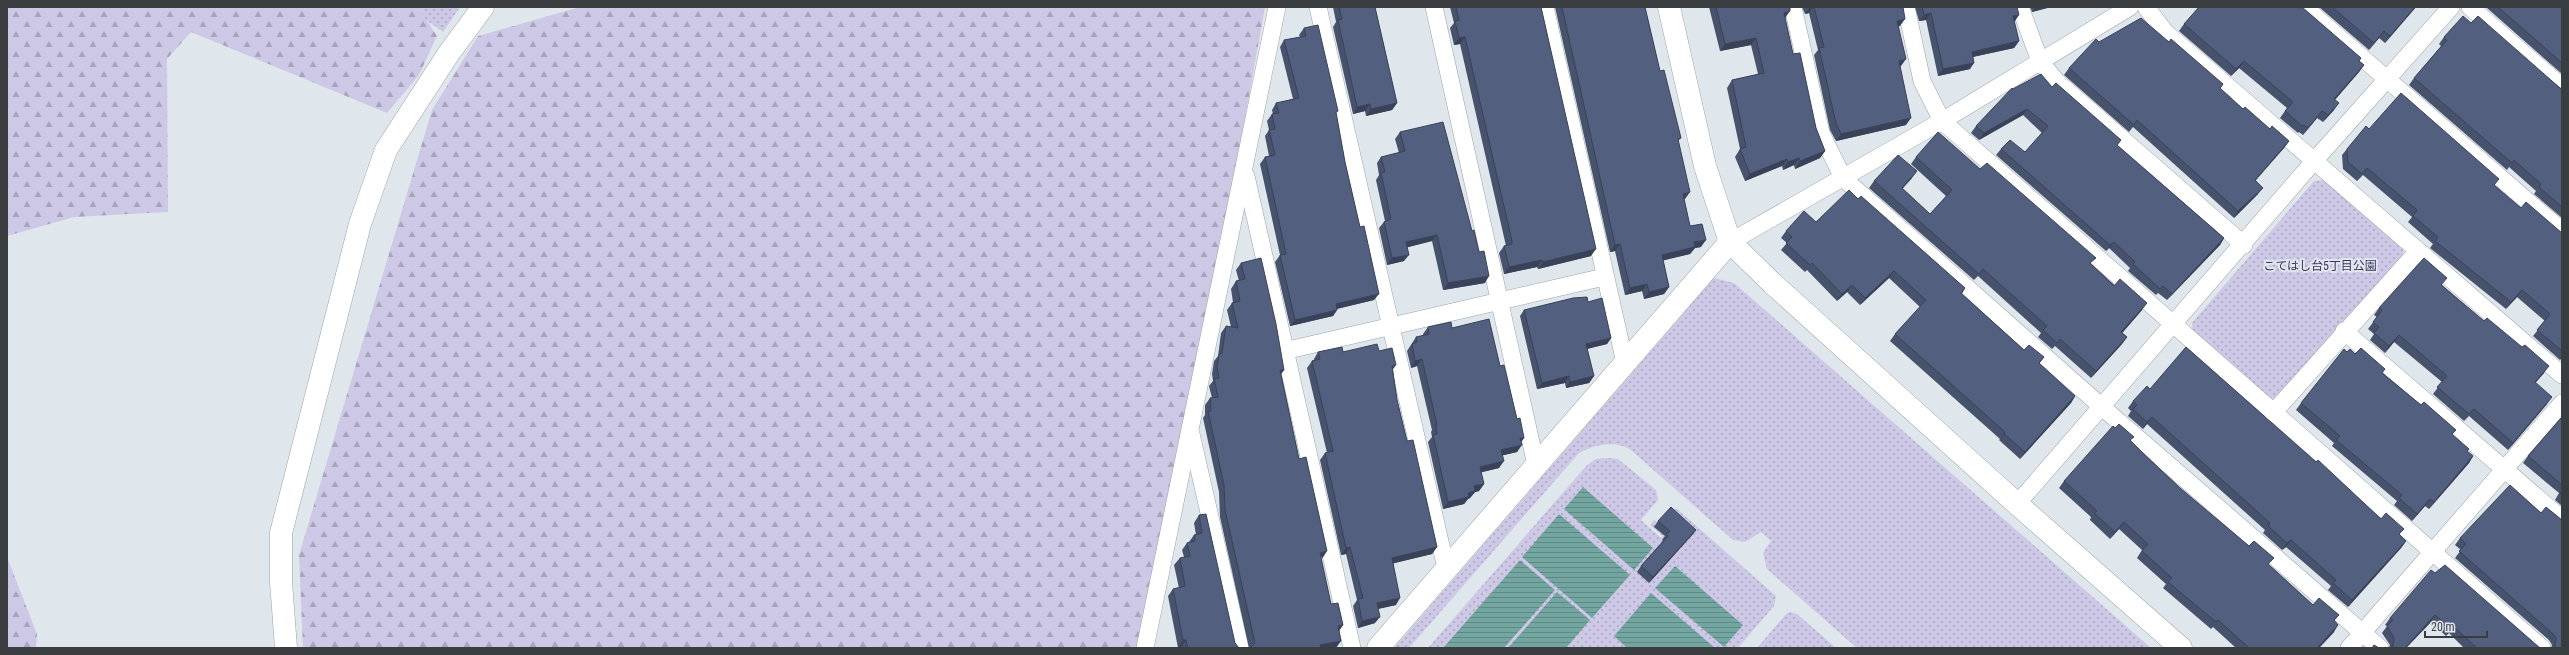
<svg xmlns="http://www.w3.org/2000/svg" width="2569" height="655" font-family="'Roboto Condensed','Noto Sans JP',sans-serif">
<style>
.green{fill:url(#green-dots)}
.forest{fill:url(#forest-firs)}
.water{fill:url(#water-rules)}
.lines{fill:none;stroke-linecap:round;stroke-linejoin:round}
.street-casing{stroke:#9ca4a9;stroke-width:18}
.secondary-casing{stroke:#9ca4a9;stroke-width:23}
.street{stroke:#fff;stroke-width:17}
.secondary{stroke:#fff;stroke-width:22}
.wall{fill:#47526c}
.shaded-wall{fill:#394258}
.building{fill:#525f7e;stroke:#394258}
.labels{text-anchor:middle;stroke-width:4;stroke-linejoin:round;paint-order:stroke}
.park-label{font-size:12px;fill:#3e3163;stroke:#dfe7ec}
</style>
<defs>
<pattern id="green-dots" width="8" height="8" patternUnits="userSpaceOnUse"><rect width="8" height="8" fill="#cdc8e6"/><path d="M2 2h.1M6 6h.1" fill="none" stroke="#a7a4bc" stroke-width="1.8" stroke-linecap="round"/></pattern>
<pattern id="forest-firs" width="22" height="20" patternUnits="userSpaceOnUse"><rect width="22" height="20" fill="#cdc8e6"/><path d="M5 1l3.5 6h-7zM16 11l3.5 6h-7z" fill="#a7a4bc"/></pattern>
<pattern id="water-rules" width="6" height="5" patternUnits="userSpaceOnUse"><rect width="6" height="5" fill="#74a6a1"/><path d="M0 2.5h6" fill="none" stroke="#608885"/></pattern>
</defs>
<rect width="100%" height="100%" fill="#dfe7ec"/>
<g class="green">
<polygon points="408,7 460,7 443,32"/>
<polygon points="2325,180 2403,250 2404,261 2282,398 2267,399 2193,335 2192,323 2314,181"/>
<path d="M 1714,278 L 1734,283 L 2151,648 L 1857,648 L 1767,569 L 1763,553 L 1771,541 L 1761,532 L 1745,542 L 1733,540 L 1631,450 C 1617,440 1594,444 1579,453 L 1409,648 L 1394,648 Z"/>
<polygon points="1609,458 1618,459 1656,490 1658,500 1641,520 1661,538 1663,536 1650,525 1654,520 1657,522 1668,510 1677,509 1776,596 1774,606 1738,648 1428,648 1587,465 1596,459"/>
<polygon points="1791,612 1797,614 1836,648 1757,648 1787,613"/>
</g>
<g class="forest">
<polygon points="7,7 418,7 437,36 419,75 387,113 191,32 167,59 168,212 74,217 7,236"/>
<polygon points="580,7 1265,7 1225,229 1137,648 303,648 299,555 432,110 478,36"/>
<polygon points="7,557 37,634 36,648 7,648"/>
</g>
<g class="water">
<polygon points="1583,487 1653,548 1634,570 1564,509"/>
<polygon points="1559,514 1630,575 1592,618 1522,557"/>
<polygon points="1520,560 1555,590 1504,648 1443,648"/>
<polygon points="1675,566 1743,625 1724,647 1655,588"/>
<polygon points="1557,592 1590,620 1566,648 1508,648"/>
<polygon points="1651,593 1715,648 1627,648 1614,636"/>
</g>
<g class="lines">
<defs>
<g id="street">
<polyline points="1318,7 1446,568"/>
<polyline points="1434,7 1536,465"/>
<polyline points="1545,7 1625,363"/>
<polyline points="1793,7 1821,133 1843,178 2102,407 2380,648"/>
<polyline points="1906,7 1922,81 1942,121 2542,648"/>
<polyline points="2020,7 2040,61 2057,82 2244,245"/>
<polyline points="2146,7 2165,32 2562,375"/>
<polyline points="2304,7 2562,231"/>
<polyline points="2470,7 2562,87"/>
<polyline points="1246,176 1352,648"/>
<polyline points="1730,242 1942,121 2130,7"/>
<polyline points="2344,331 2562,519"/>
<polyline points="1284,351 1604,277"/>
<polyline points="2273,413 2418,251"/>
<polyline points="1191,434 1240,648"/>
<polyline points="2017,504 2315,160 2451,7"/>
<polyline points="1145,648 1277,7"/>
<polyline points="2349,648 2562,403"/>
</g>
<g id="secondary">
<polyline points="1669,7 1705,166 1730,242 1772,283 2017,504 2181,648"/>
<polyline points="286,648 281,582 281,533 360,224 386,150 449,53 483,7"/>
<polyline points="1378,648 1730,242"/>
</g>
</defs>
<use href="#street" class="street-casing"/>
<use href="#secondary" class="secondary-casing"/>
<use href="#street" class="street"/>
<use href="#secondary" class="secondary"/>
</g>
<g class="wall">
<polygon points="1333,7 1375,7 1397,103 1392,110 1366,116 1365,111 1353,114 1333,27 1336,22"/>
<polygon points="1450,7 1541,7 1591,256 1538,269 1537,267 1504,274 1499,253 1504,246 1506,246 1460,44 1454,45 1450,28 1454,23"/>
<polygon points="1555,7 1645,7 1660,71 1681,138 1678,141 1685,199 1684,199 1690,226 1701,247 1695,248 1690,254 1663,260 1669,287 1664,294 1644,299 1642,291 1625,295 1615,251 1610,252"/>
<polygon points="1709,7 1790,7 1785,18 1793,54 1816,128 1825,151 1820,158 1795,169 1794,165 1783,170 1782,166 1745,181 1735,157 1740,149 1727,88 1732,80 1758,74 1751,45 1720,51"/>
<polygon points="1802,7 1903,7 1900,26 1899,26 1901,66 1900,67 1906,125 1836,141 1830,130 1814,55 1818,50 1809,13 1805,14"/>
<polygon points="1915,7 2017,7 2015,21 2014,22 2019,41 2014,48 1973,57 1970,69 1938,76 1926,20 1919,21"/>
<polygon points="2030,7 2051,7 2032,12"/>
<polygon points="2319,7 2416,7 2385,43 2379,38 2369,50"/>
<polygon points="2488,7 2562,7 2562,74 2487,8"/>
<polygon points="2471,23 2562,89 2562,218 2534,194 2536,191 2509,167 2507,170 2409,85 2414,78 2441,46 2439,44 2444,37"/>
<polygon points="2184,24 2359,61 2364,65 2359,72 2335,100 2334,110 2323,122 2317,118 2303,135 2299,132 2298,133 2280,118 2287,108 2239,68 2231,76 2179,31"/>
<polygon points="1304,28 1336,114 1345,162 1374,300 1337,309 1337,310 1333,316 1290,326 1275,262 1280,255 1260,164 1265,157 1269,156 1265,136 1269,130 1267,121 1272,114 1273,114 1272,110 1276,103 1293,99 1280,47 1284,40 1300,37 1299,35"/>
<polygon points="2099,42 2169,42 2223,84 2220,89 2243,109 2270,129 2289,141 2284,148 2255,180 2258,194 2234,218 2133,127 2129,132 2064,75 2069,68"/>
<polygon points="2052,87 2121,140 2117,145 2224,238 2220,245 2167,300 2158,293 2156,295 2128,271 2130,268 2109,248 2106,251 1996,155 2001,149 2025,152 2042,133 2023,115 1979,140 1971,133 1976,126 2013,89"/>
<polygon points="2369,129 2494,185 2521,208 2562,233 2562,358 2560,360 2533,336 2545,321 2517,297 2506,309 2430,248 2433,244 2408,222 2412,217 2363,175 2357,181 2343,169 2342,155 2347,149"/>
<polygon points="1400,132 1485,283 1443,290 1432,241 1407,247 1404,261 1387,265 1379,228 1384,222 1385,221 1376,180 1379,175 1377,163 1381,157 1399,153 1395,139"/>
<polygon points="1916,157 1980,169 2091,264 2142,310 2122,333 2127,337 2122,344 2091,378 2055,346 2052,349 2038,337 2041,333 1978,276 1974,280 1869,188 1874,181 1912,178 1902,188 1930,214 1946,196 1911,164"/>
<polygon points="1858,199 1965,288 1962,294 2024,350 2044,357 2039,364 2075,396 2071,403 2020,459 1999,440 2000,439 1890,341 1895,334 1920,307 1889,278 1860,305 1847,292 1837,301 1807,270 1805,272 1781,250 1787,243 1781,238 1786,231 1816,222"/>
<polygon points="1241,263 1284,370 1281,374 1299,459 1331,604 1343,625 1339,631 1336,648 1249,648 1220,517 1219,492 1203,418 1205,415 1205,405 1210,398 1212,398 1209,386 1213,381 1212,374 1214,361 1218,356 1221,333 1226,326 1231,327 1227,310 1232,303 1233,302 1231,289 1236,281 1239,281 1236,270"/>
<polygon points="2442,285 2544,373 2535,383 2547,404 2508,450 2469,416 2464,421 2433,394 2442,382 2394,342 2385,353 2370,340 2374,334 2368,329 2377,317 2374,315 2379,308"/>
<polygon points="1588,302 1611,338 1607,344 1587,349 1594,376 1589,383 1566,388 1565,383 1537,389 1520,316 1524,310"/>
<polygon points="1428,327 1452,328 1500,366 1517,419 1524,438 1521,442 1517,452 1503,455 1499,468 1481,472 1484,484 1479,491 1475,492 1470,498 1468,499 1464,504 1443,509 1428,442 1432,437 1431,432 1432,430 1417,366 1411,368 1407,351 1416,337 1423,336 1423,334"/>
<polygon points="1379,351 1393,370 1397,400 1407,441 1437,547 1432,554 1393,563 1396,605 1378,609 1375,623 1358,628 1353,606 1357,600 1346,554 1341,555 1320,460 1325,453 1327,453 1307,368 1312,361 1314,360 1314,359 1318,352"/>
<polygon points="2347,352 2355,354 2383,373 2421,405 2456,430 2452,435 2467,451 2473,456 2469,463 2429,509 2425,506 2412,521 2394,505 2397,501 2332,446 2334,443 2296,410 2301,403"/>
<polygon points="2150,389 2381,519 2406,541 2401,548 2348,607 2328,590 2331,586 2286,547 2282,550 2263,533 2265,530 2147,424 2143,429 2128,416 2131,411 2128,408 2133,401"/>
<polygon points="2562,417 2562,506 2555,500 2559,493 2523,463 2528,456"/>
<polygon points="2131,441 2142,452 2180,488 2269,565 2313,605 2339,615 2334,621 2334,632 2319,648 2236,648 2213,627 2211,629 2163,588 2166,584 2137,558 2142,550 2119,529 2110,539 2090,520 2091,517 2059,488 2064,481"/>
<polygon points="2541,513 2562,648 2551,648 2552,645 2549,640 2455,558 2461,550 2455,545 2460,538"/>
<polygon points="1199,515 1235,643 1239,648 1181,648 1181,647 1178,648 1168,596 1173,589 1179,588 1174,565 1180,558 1184,557 1182,550 1187,543 1189,542 1194,535 1196,535 1194,523"/>
<polygon points="1658,521 1696,530 1692,535 1649,583 1637,572 1641,566 1663,541 1662,540 1665,536 1654,527"/>
<polygon points="2435,573 2540,648 2464,648 2449,633 2446,636 2431,622 2406,648 2389,648 2390,645 2382,633 2387,626 2385,625 2390,618"/>
</g>
<g class="shaded-wall">
<polygon points="1810,7 1813,7 1809,13 1805,14"/>
<polygon points="2036,7 2051,7 2032,12"/>
<polygon points="2415,7 2416,7 2385,43 2390,36"/>
<polygon points="1790,11 1785,18 1784,13"/>
<polygon points="1931,13 1926,20 1919,21 1924,15"/>
<polygon points="2019,15 2015,21 2008,23 2013,16"/>
<polygon points="1905,19 1900,26 1892,28 1897,21"/>
<polygon points="2384,31 2379,38 2369,50 2374,43"/>
<polygon points="1465,37 1460,44 1454,45 1459,38"/>
<polygon points="1756,38 1751,45 1720,51 1725,44"/>
<polygon points="2019,41 2014,48 1967,58 1972,52"/>
<polygon points="1906,59 1901,66 1894,68 1899,61"/>
<polygon points="2244,61 2239,68 2231,76 2236,69"/>
<polygon points="1974,63 1970,69 1938,76 1943,69"/>
<polygon points="2364,65 2359,72 2329,106 2334,99"/>
<polygon points="1397,103 1392,110 1366,116 1371,109"/>
<polygon points="2339,103 2334,110 2323,122 2328,115"/>
<polygon points="1370,104 1365,111 1353,114 1357,107"/>
<polygon points="2027,109 2023,115 1979,140 1984,133"/>
<polygon points="2322,111 2317,118 2303,135 2308,128"/>
<polygon points="1911,118 1906,125 1836,141 1841,134"/>
<polygon points="2289,141 2284,148 2250,187 2255,180"/>
<polygon points="1825,151 1820,158 1795,169 1800,161"/>
<polygon points="1799,158 1794,165 1783,170 1788,162"/>
<polygon points="1787,159 1782,166 1745,181 1750,174"/>
<polygon points="1917,171 1912,178 1897,195 1902,188"/>
<polygon points="2263,188 2258,194 2234,218 2238,211"/>
<polygon points="1690,192 1685,199 1678,201 1683,194"/>
<polygon points="1437,235 1432,241 1401,249 1406,242"/>
<polygon points="2224,238 2220,245 2167,300 2172,294"/>
<polygon points="1706,240 1701,247 1695,248 1690,254 1657,262 1662,255 1694,242"/>
<polygon points="2114,242 2109,248 2106,251 2110,245"/>
<polygon points="1620,244 1615,251 1610,252 1615,245"/>
<polygon points="1596,249 1591,256 1538,269 1543,262"/>
<polygon points="1409,255 1404,261 1387,265 1392,258"/>
<polygon points="1542,260 1537,267 1504,274 1509,267"/>
<polygon points="1894,271 1889,278 1860,305 1865,298"/>
<polygon points="1489,276 1485,283 1443,290 1448,283"/>
<polygon points="1647,284 1642,291 1625,295 1630,288"/>
<polygon points="1852,285 1847,292 1837,301 1842,294"/>
<polygon points="1669,287 1664,294 1644,299 1649,292"/>
<polygon points="2522,290 2517,297 2506,309 2511,302"/>
<polygon points="1379,294 1374,300 1331,310 1336,304"/>
<polygon points="2147,303 2142,310 2117,339 2121,332"/>
<polygon points="1337,310 1333,316 1290,326 1295,320"/>
<polygon points="2399,335 2394,342 2385,353 2389,346"/>
<polygon points="2127,337 2122,344 2091,378 2096,371"/>
<polygon points="1611,338 1607,344 1582,350 1586,344"/>
<polygon points="1422,359 1417,366 1411,368 1415,361"/>
<polygon points="1396,365 1391,372 1392,366"/>
<polygon points="2549,366 2544,373 2530,389 2535,382"/>
<polygon points="1280,370 1284,370 1279,377"/>
<polygon points="1569,376 1565,383 1537,389 1542,383"/>
<polygon points="1594,376 1589,383 1566,388 1570,382"/>
<polygon points="2075,396 2071,403 2020,459 2025,452"/>
<polygon points="2552,397 2547,404 2508,450 2513,443"/>
<polygon points="2152,417 2147,424 2143,429 2147,422"/>
<polygon points="1520,438 1524,438 1519,445"/>
<polygon points="1522,445 1517,452 1496,457 1501,450"/>
<polygon points="2473,456 2469,463 2429,509 2434,502"/>
<polygon points="1504,461 1499,468 1475,474 1480,467"/>
<polygon points="1484,484 1479,491 1475,492 1470,498 1468,499 1464,504 1443,509 1448,502 1468,493 1474,486"/>
<polygon points="2430,499 2425,506 2412,521 2417,514"/>
<polygon points="2124,522 2119,529 2110,539 2115,532"/>
<polygon points="1696,530 1692,535 1649,583 1653,577"/>
<polygon points="2291,540 2286,547 2282,550 2287,543"/>
<polygon points="2406,541 2401,548 2348,607 2352,600"/>
<polygon points="1350,547 1346,554 1341,555 1346,548"/>
<polygon points="1437,547 1432,554 1387,565 1392,558"/>
<polygon points="1327,551 1322,559 1320,553"/>
<polygon points="1400,598 1396,605 1372,610 1377,603"/>
<polygon points="2435,615 2431,622 2406,648 2405,648"/>
<polygon points="1380,617 1375,623 1358,628 1362,621"/>
<polygon points="1343,625 1338,632 1338,626"/>
<polygon points="2338,625 2334,632 2319,648 2317,648"/>
<polygon points="1183,640 1186,640 1181,647 1178,648"/>
<polygon points="1341,641 1336,648 1318,648 1320,645"/>
</g>
<g class="building">
<polygon points="1339,7 1375,7 1397,103 1371,109 1370,104 1357,107 1338,20 1342,19"/>
<polygon points="1456,7 1541,7 1596,249 1543,262 1542,260 1509,267 1504,246 1512,244 1512,241 1465,37 1459,38 1455,21 1459,20"/>
<polygon points="1562,7 1645,7 1660,71 1664,70 1681,138 1678,139 1690,192 1683,194 1690,226 1702,224 1706,240 1694,242 1695,247 1662,255 1669,287 1649,292 1647,284 1630,288 1620,244 1615,245"/>
<polygon points="1716,7 1790,7 1790,11 1784,13 1793,54 1800,53 1816,128 1825,151 1800,161 1799,158 1788,162 1787,159 1750,174 1740,149 1746,147 1732,80 1764,73 1756,38 1725,44"/>
<polygon points="1814,7 1903,7 1905,19 1897,21 1906,59 1899,61 1911,118 1841,134 1836,123 1819,48 1824,47"/>
<polygon points="1922,7 2017,7 2019,15 2013,16 2019,41 1972,52 1974,63 1943,69 1931,13 1924,15"/>
<polygon points="2199,7 2302,7 2361,58 2359,61 2364,65 2334,99 2339,103 2328,115 2322,111 2308,128 2304,125 2302,126 2285,111 2293,102 2244,61 2236,69 2184,24"/>
<polygon points="2332,7 2415,7 2390,36 2384,31 2374,43"/>
<polygon points="2498,7 2562,7 2562,63"/>
<polygon points="2463,16 2471,23 2478,16 2560,88 2562,89 2562,207 2539,187 2541,184 2514,160 2512,163 2414,78 2447,40 2444,37"/>
<polygon points="2141,18 2169,42 2171,39 2223,84 2220,88 2243,109 2245,107 2270,129 2272,126 2289,141 2255,180 2263,188 2238,211 2137,120 2134,125 2069,68 2096,39 2099,42"/>
<polygon points="1318,25 1338,111 1336,112 1345,162 1360,227 1364,226 1379,294 1336,304 1337,310 1295,320 1280,255 1286,254 1265,157 1275,155 1269,130 1275,129 1272,114 1279,113 1276,103 1299,98 1284,40 1306,36 1304,28"/>
<polygon points="2041,74 2052,87 2056,83 2121,140 2117,145 2224,238 2172,294 2163,286 2160,289 2133,264 2135,262 2114,242 2110,245 2001,149 2010,140 2025,152 2048,126 2027,109 1984,133 1976,126 2012,88 2013,89"/>
<polygon points="2401,93 2499,179 2494,185 2521,208 2526,202 2562,233 2562,351 2537,330 2550,314 2522,290 2511,302 2435,241 2438,237 2413,216 2417,210 2367,168 2362,174 2348,162 2347,149 2366,126 2369,129"/>
<polygon points="1443,122 1472,231 1474,230 1479,252 1484,251 1489,276 1448,283 1437,235 1406,242 1409,255 1392,258 1384,222 1391,219 1381,173 1385,172 1381,157 1405,151 1400,132"/>
<polygon points="1938,132 1980,169 1987,163 2096,258 2090,263 2114,286 2120,279 2147,303 2121,332 2127,337 2096,371 2060,339 2057,343 2043,330 2047,326 1983,269 1979,274 1874,181 1898,155 1917,171 1902,188 1930,214 1952,190 1916,157"/>
<polygon points="1849,190 1858,199 1861,196 1965,288 1961,293 2024,350 2029,345 2044,357 2039,363 2075,396 2025,452 2004,434 2005,432 1895,334 1926,300 1894,271 1865,298 1852,285 1842,294 1812,263 1810,265 1786,243 1792,237 1786,231 1804,211 1816,222"/>
<polygon points="1261,258 1276,324 1284,370 1280,370 1299,459 1306,457 1327,551 1320,553 1331,604 1338,603 1343,625 1338,626 1341,641 1320,645 1321,648 1250,648 1255,643 1225,510 1224,485 1208,411 1211,411 1210,398 1218,397 1214,379 1219,378 1217,367 1219,354 1222,353 1226,326 1238,328 1232,303 1240,301 1236,281 1245,279 1241,263"/>
<polygon points="2424,258 2447,278 2441,285 2484,321 2487,318 2522,347 2525,345 2549,366 2535,382 2552,397 2513,443 2474,409 2469,414 2437,387 2447,376 2399,335 2389,346 2374,333 2379,327 2373,322 2382,310 2379,308"/>
<polygon points="1587,297 1588,302 1602,298 1611,338 1586,344 1594,376 1570,382 1569,376 1542,383 1524,310 1573,298"/>
<polygon points="1489,319 1500,366 1504,365 1517,419 1520,418 1524,438 1520,438 1522,445 1501,450 1504,461 1480,467 1484,484 1474,486 1475,491 1468,493 1469,497 1448,502 1433,435 1437,434 1436,425 1437,425 1422,359 1415,361 1412,344 1417,342 1416,337 1429,334 1428,327 1451,322 1452,328"/>
<polygon points="1377,344 1379,351 1392,348 1396,365 1392,366 1397,400 1407,441 1413,440 1437,547 1392,558 1400,598 1377,603 1380,617 1362,621 1358,599 1363,598 1350,547 1346,548 1325,453 1333,451 1312,361 1320,359 1318,352 1342,347 1343,352"/>
<polygon points="2186,347 2316,462 2318,460 2381,519 2386,513 2404,529 2399,534 2406,541 2352,600 2333,583 2336,580 2291,540 2287,543 2268,526 2270,523 2152,417 2147,422 2133,409 2137,405 2133,401 2147,386 2150,389"/>
<polygon points="2361,348 2385,369 2382,373 2421,405 2424,402 2456,430 2452,434 2469,449 2467,451 2473,456 2434,502 2430,499 2417,514 2399,498 2402,495 2336,440 2340,436 2301,403 2344,349 2347,352 2350,349 2355,354"/>
<polygon points="2562,417 2562,485 2528,456"/>
<polygon points="2119,424 2134,437 2130,440 2142,452 2180,488 2249,546 2254,541 2274,558 2268,564 2313,605 2319,598 2339,615 2334,620 2338,625 2317,648 2249,648 2218,620 2216,622 2168,582 2172,578 2142,551 2148,544 2124,522 2115,532 2094,513 2097,511 2064,481 2113,426 2115,428"/>
<polygon points="2510,485 2541,513 2546,507 2562,520 2562,648 2554,648 2555,647 2556,638 2553,634 2459,551 2466,544 2460,538"/>
<polygon points="2562,490 2562,495 2560,493"/>
<polygon points="1671,507 1696,530 1653,577 1641,566 1668,536 1666,534 1670,531 1658,521"/>
<polygon points="1206,514 1235,643 1239,648 1188,648 1186,640 1183,640 1173,589 1185,586 1180,558 1190,556 1187,543 1195,541 1194,535 1202,533 1199,515"/>
<polygon points="2445,565 2540,648 2477,648 2453,626 2451,629 2435,615 2405,648 2391,648 2393,647 2394,638 2387,626 2393,620 2390,618 2431,570 2435,573"/>
<polygon points="2374,645 2379,648 2372,648"/>
</g>
<g class="labels">
<g class="park-label">
<text x="2320" y="270">こてはし台5丁目公園</text>
</g>
</g>
<rect width="2569" height="655" fill="none" stroke="#3a3d3f" stroke-width="16"/>
<path d="M2425 631v6h62v-6" fill="none" stroke="#3a3d3f" stroke-width="2"/>
<text x="2431" y="631" font-size="12" fill="#3a3d3f" stroke="#dfe7ec" stroke-width="3" paint-order="stroke">20 m</text>
</svg>
